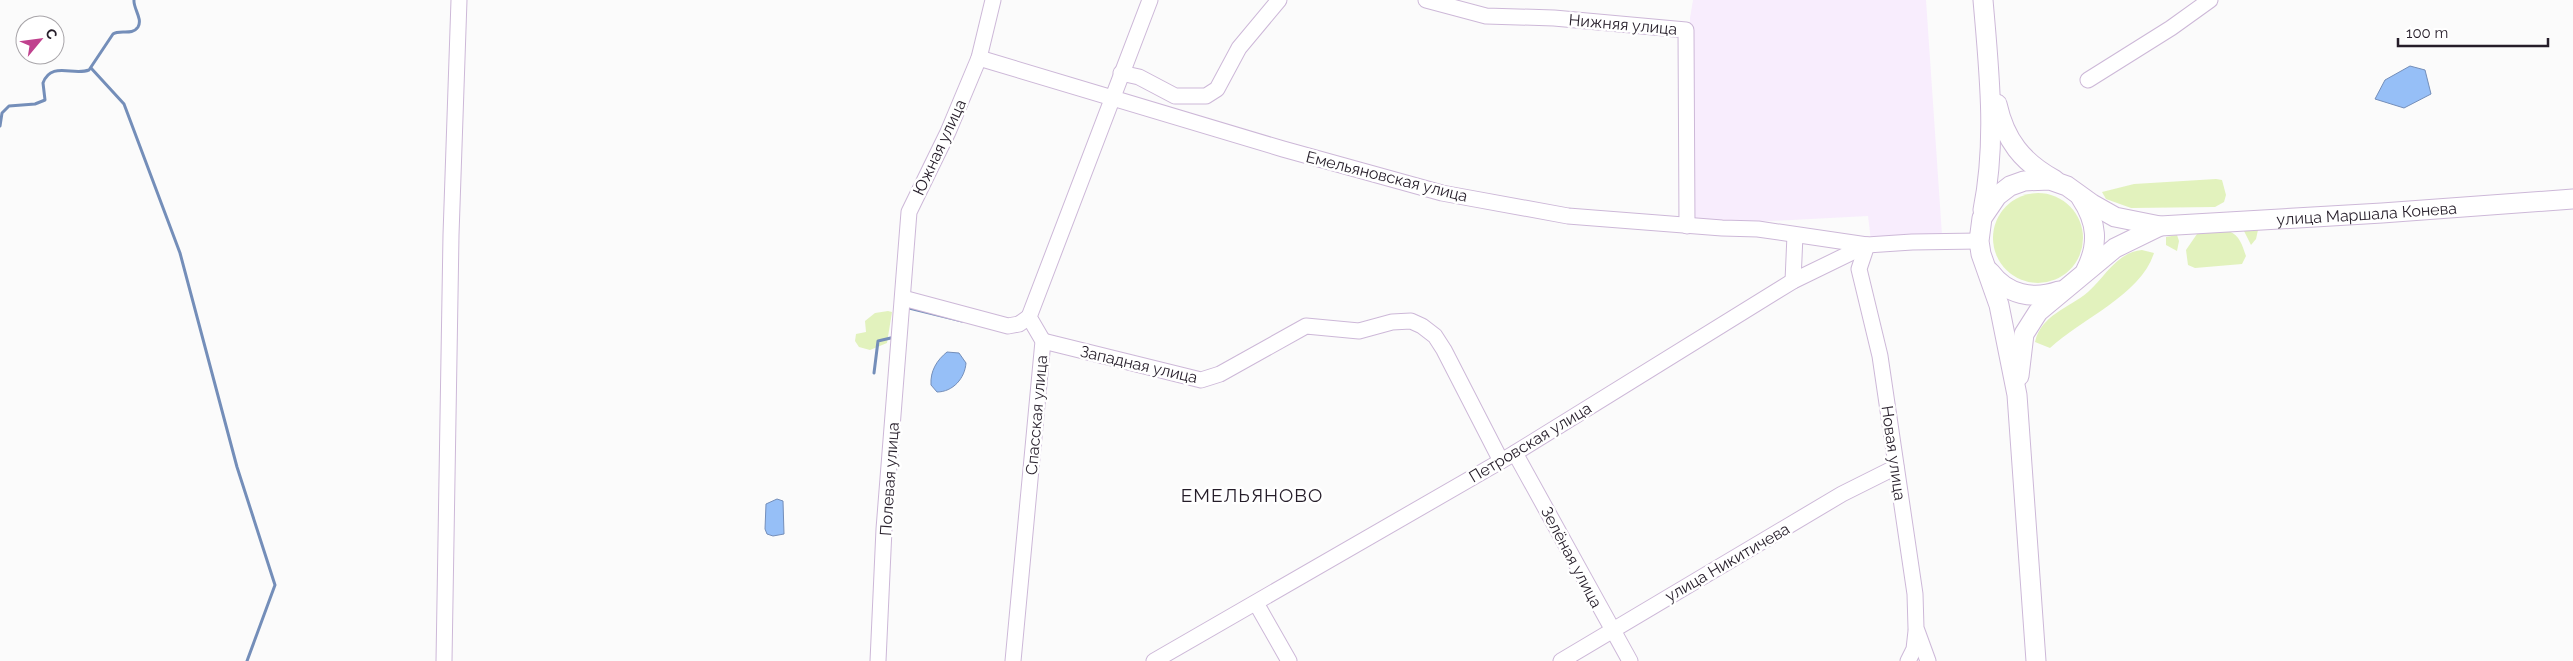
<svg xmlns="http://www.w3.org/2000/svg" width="2573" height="661" font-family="Raleway,sans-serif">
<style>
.built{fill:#f8edfd}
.green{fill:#e2f2bd}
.water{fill:#96bff7;stroke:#748eb9}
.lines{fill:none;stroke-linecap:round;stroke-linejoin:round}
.stream{stroke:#748eb9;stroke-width:3}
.minor-casing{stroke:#cdb8d8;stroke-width:17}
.major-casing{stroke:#cdb8d8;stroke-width:21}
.minor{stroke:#fff;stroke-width:15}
.major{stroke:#fff;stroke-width:19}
.labels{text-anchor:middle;stroke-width:5;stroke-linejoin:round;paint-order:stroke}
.street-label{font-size:16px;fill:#251d29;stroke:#fff}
.quarter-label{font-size:19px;letter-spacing:1px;fill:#251d29;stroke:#fff}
</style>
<rect width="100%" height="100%" fill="#fbfbfb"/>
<polygon class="built" points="1693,0 1926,0 1942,235 1871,241 1868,216 1694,225 1690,18"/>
<g class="green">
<polygon points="2216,179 2222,180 2226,195 2224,202 2215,207 2131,208 2106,199 2102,192 2134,184"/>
<circle cx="2038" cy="238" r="45"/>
<polygon points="2258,230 2256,239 2251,245 2244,231"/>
<path d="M 2228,231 C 2240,235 2242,245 2246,256 L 2242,264 L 2195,268 L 2188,265 L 2186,250 L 2197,234 Z"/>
<polygon points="2177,235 2179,241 2177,251 2166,245 2166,237"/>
<path d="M 2142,250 L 2154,253 C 2141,295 2081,319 2050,348 L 2035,342 C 2041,315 2069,308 2088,292 C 2105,277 2117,252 2142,250 Z"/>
<polygon points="888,311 892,312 887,343 870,350 859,347 855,341 856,334 866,332 865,321 875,313"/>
</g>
<g class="water">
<polygon points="2410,66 2425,70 2431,94 2404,108 2375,99 2385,80"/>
<path d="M 947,352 L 959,353 L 966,363 C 965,378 953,392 937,392 L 931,385 C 930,371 937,360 947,352 Z"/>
<polygon points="777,499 783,501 784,534 773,536 767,534 765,529 766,504"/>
</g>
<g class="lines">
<g class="stream">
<polyline points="91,68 124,104 180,253 237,467 275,585 247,661"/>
<path d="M 0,126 L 2,113 L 9,106 L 35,104 L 45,100 L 43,83 C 51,61 73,76 89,70 L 113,34 C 120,29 132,36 138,27 C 143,19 133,8 134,0"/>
<polyline points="909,308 962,321"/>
<polyline points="874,373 878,341 895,337"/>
</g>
<defs>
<g id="minor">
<polyline points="1426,0 1486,16 1554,18 1686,30 1687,226"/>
<polyline points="979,58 1283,149 1442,193 1568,216 1722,228 1758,229 1867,245"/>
<polyline points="1121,73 1139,77 1175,96 1206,96 1217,89 1239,48 1279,0"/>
<polyline points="2088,80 2171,28 2210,0"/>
<polyline points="1867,245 1859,269 1880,356 1915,594 1916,628 1928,661"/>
<polyline points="1793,281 1795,235"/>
<polyline points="903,298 1008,326 1019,324 1029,317"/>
<polyline points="1043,341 1201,380 1220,374 1306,326 1359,331 1392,322 1411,321 1422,326 1435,336 1444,350 1501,461"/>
<polyline points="1515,453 1630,661"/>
<polyline points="1256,603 1289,661"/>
<polyline points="444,661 451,235 459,0"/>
<polyline points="878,661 884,529 909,212 948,132 979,58 993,0"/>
<polyline points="1013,661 1043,341 1029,317 1150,0"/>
<polyline points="1154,661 1515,453 1793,281 1867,245 1912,242 1979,241"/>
<polyline points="1561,661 1842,494 1896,467"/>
<polyline points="1908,661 1914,649 1916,631"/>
</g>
<g id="major">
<path d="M 1983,0 C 1989,70 1997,141 1983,210"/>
<path d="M 1997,104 C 2005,140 2022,162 2055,180"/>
<path d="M 2081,198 C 2097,222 2099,244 2086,270"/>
<path d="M 1990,272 C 2007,295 2033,300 2059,291"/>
<polyline points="2019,376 2024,334 2038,312 2115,248 2160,226"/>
<path id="s1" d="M 2036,661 L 2017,395 L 1999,305 L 1981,254 L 1979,241 L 1982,218 L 1997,196 L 2010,186 L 2024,181 L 2050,180 L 2067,186 L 2092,204 L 2115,217 L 2160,226 L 2382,213 L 2573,199"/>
</g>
</defs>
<use href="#minor" class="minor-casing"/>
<use href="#major" class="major-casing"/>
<use href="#minor" class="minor"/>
<use href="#major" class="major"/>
</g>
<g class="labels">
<g class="street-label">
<text transform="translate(1623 24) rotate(5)" y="6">Нижняя улица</text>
<text transform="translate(939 147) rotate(-65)" y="6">Южная улица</text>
<text transform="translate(1387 176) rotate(14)" y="6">Емельяновская улица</text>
<text dy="6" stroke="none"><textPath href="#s1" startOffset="861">улица Маршала Конева</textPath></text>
<text transform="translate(1139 364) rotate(13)" y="6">Западная улица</text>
<text transform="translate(1036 415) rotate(-85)" y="6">Спасская улица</text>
<text transform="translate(1530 442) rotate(-31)" y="6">Петровская улица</text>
<text transform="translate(1894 453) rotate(82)" y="6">Новая улица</text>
<text transform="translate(889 479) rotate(-86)" y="6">Полевая улица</text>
<text transform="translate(1572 557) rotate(62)" y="6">Зелёная улица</text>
<text transform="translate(1727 562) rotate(-30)" y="6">улица Никитичева</text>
</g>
<g class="quarter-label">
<text x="1252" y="502">ЕМЕЛЬЯНОВО</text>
</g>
</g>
<g transform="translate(40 40) rotate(61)"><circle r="24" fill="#ffffff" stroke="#a8a5a9"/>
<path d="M0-4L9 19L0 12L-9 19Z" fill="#c0418e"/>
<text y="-8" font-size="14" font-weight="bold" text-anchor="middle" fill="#251d29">С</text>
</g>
<path d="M2398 38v8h150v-8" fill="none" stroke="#251d29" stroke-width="2.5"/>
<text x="2406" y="38" font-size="15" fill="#251d29" stroke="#ffffff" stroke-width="4" paint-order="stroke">100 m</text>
</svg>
